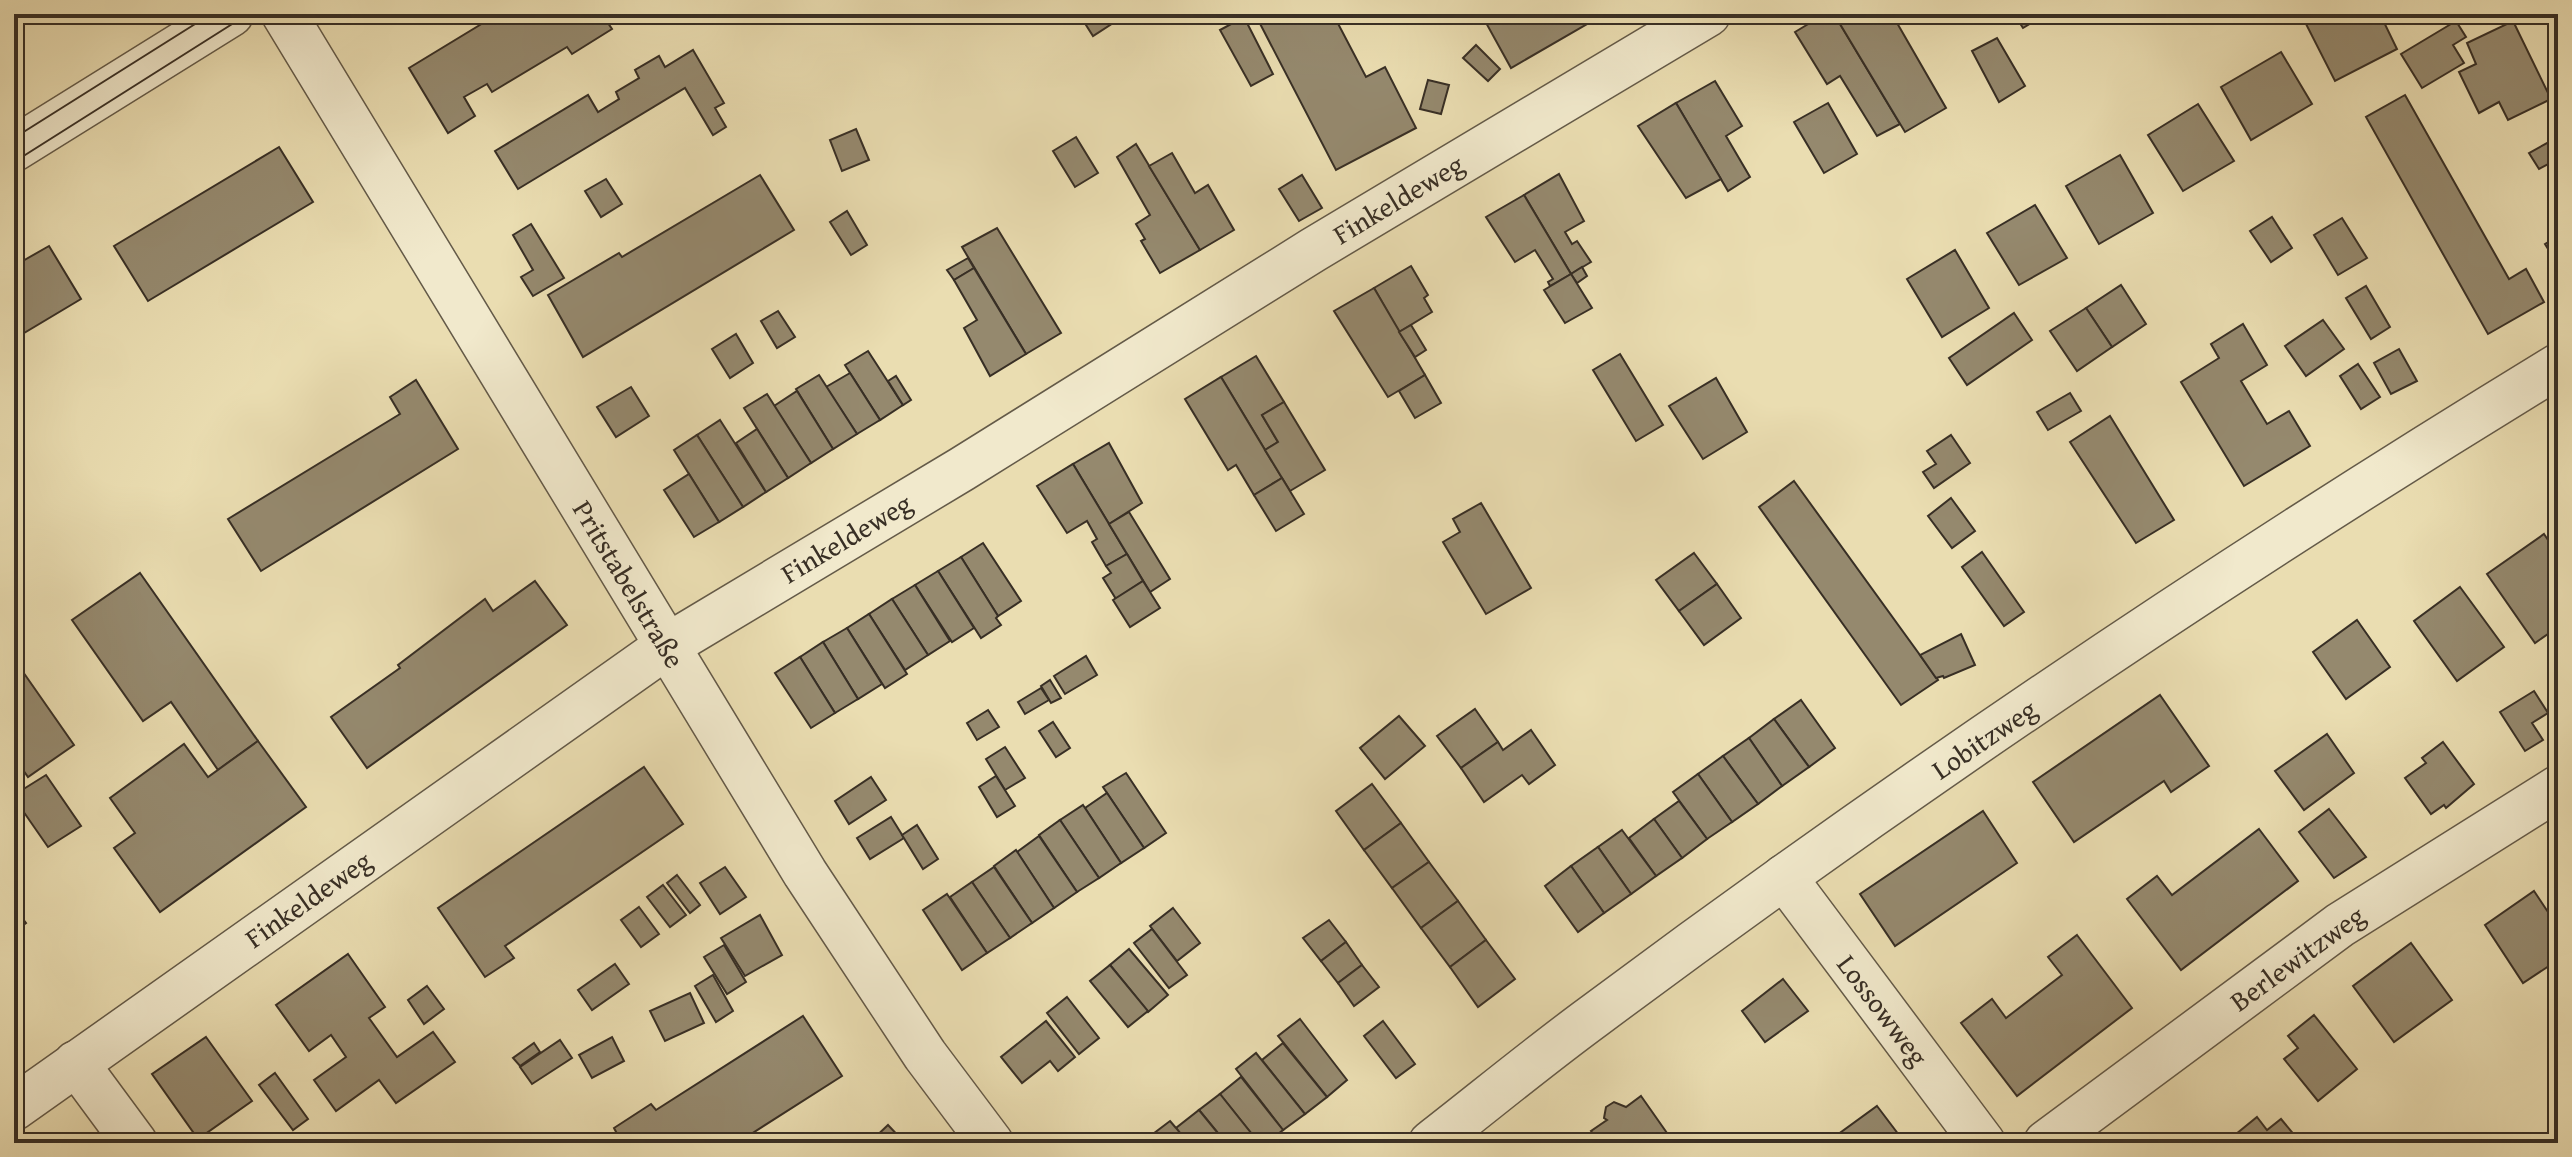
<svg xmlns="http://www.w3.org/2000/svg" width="2572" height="1157" font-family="'Gentium Book Plus',serif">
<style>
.building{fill:#95896e;stroke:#382f25;stroke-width:2}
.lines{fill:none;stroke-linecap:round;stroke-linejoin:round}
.minor-casing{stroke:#645a48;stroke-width:47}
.minor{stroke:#f1e9cc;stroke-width:44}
.tram{stroke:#382f25;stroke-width:2}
.labels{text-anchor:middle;stroke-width:7;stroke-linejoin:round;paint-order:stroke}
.street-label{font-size:28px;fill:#382f25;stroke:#f1e9cc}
</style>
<rect width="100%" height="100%" fill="#eaddb1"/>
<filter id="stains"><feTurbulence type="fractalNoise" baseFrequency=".0025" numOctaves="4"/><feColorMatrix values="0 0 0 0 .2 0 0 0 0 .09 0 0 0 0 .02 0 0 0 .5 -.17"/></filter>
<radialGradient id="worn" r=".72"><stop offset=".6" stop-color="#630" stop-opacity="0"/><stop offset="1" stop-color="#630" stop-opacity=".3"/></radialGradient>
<g class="building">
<polygon points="498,14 624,14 608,23 612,29 572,54 567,47 492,92 487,84 464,97 475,116 448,133 409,68"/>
<polygon points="1079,14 1127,14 1093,36"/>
<polygon points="1255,14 1333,14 1366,77 1385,67 1416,128 1336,170"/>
<polygon points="1498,14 1582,14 1587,24 1511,68 1485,21"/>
<polygon points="1825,14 1834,14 1900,124 1877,136 1840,76 1827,84 1795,32"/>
<polygon points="1834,14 1883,14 1886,21 1893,16 1946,108 1905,132"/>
<polygon points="2014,14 2046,14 2023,28"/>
<polygon points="2322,14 2380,14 2397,49 2335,81 2305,22"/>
<polygon points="1244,17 1273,74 1251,86 1220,30"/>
<polygon points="2456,21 2466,37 2453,45 2464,63 2422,88 2401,54"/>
<polygon points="2513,21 2551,99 2508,120 2499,102 2479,113 2459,72 2476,64 2467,43"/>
<polygon points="1997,38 2025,86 1999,102 1972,51"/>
<polygon points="1476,45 1500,69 1488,81 1463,58"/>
<polygon points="693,50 724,103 715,108 726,127 713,135 685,88 518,189 495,151 588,95 598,112 619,99 616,92 639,78 635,70 659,56 665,67"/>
<polygon points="2281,52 2312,104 2251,140 2221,87"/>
<polygon points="1428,80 1449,85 1441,114 1420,109"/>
<polygon points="1715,81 1742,126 1726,136 1750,177 1728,191 1676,103"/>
<polygon points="2405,95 2509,279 2526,269 2544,302 2488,334 2366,117"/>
<polygon points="1676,103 1721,179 1686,198 1638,126"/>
<polygon points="1828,103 1857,154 1824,173 1794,122"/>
<polygon points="2198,104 2234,161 2183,191 2148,135"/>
<polygon points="856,129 869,160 842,171 830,140"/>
<polygon points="1076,137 1098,173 1075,187 1053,151"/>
<polygon points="2558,137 2558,159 2539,169 2529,153"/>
<polygon points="1136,144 1200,250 1160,273 1141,241 1145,239 1136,224 1150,215 1117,157"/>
<polygon points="279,147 313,202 148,301 114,246"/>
<polygon points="1172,153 1195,193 1208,185 1234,230 1200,250 1149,166"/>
<polygon points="2120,155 2153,213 2099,244 2066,186"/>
<polygon points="1559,174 1584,221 1565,232 1572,244 1577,241 1591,262 1571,274 1524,195"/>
<polygon points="760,175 794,230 583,357 548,295 619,253 622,257"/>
<polygon points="1302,175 1322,208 1299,221 1279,189"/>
<polygon points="606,179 622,204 601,217 585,191"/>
<polygon points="1524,195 1571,274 1550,286 1548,282 1553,279 1535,250 1515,262 1486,217"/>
<polygon points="2035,205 2067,258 2019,285 1987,233"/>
<polygon points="847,211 867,245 851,255 830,222"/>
<polygon points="2272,217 2292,248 2271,262 2250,231"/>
<polygon points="2342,218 2367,258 2338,275 2314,235"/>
<polygon points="531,224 564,278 533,296 521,277 533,270 513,235"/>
<polygon points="997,228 1061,333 1026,354 962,247"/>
<polygon points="2558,236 2558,265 2545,244"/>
<polygon points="49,246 81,299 14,339 14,266"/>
<polygon points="1955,250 1989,308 1942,337 1907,279"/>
<polygon points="968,258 974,268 954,280 947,270"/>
<polygon points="1411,266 1428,295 1424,298 1432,312 1399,332 1374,288"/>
<polygon points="1582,267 1587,276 1577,283 1571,274"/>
<polygon points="974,268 1026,354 990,376 964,328 977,320 954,280"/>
<polygon points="1571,274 1592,308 1565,323 1544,290"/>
<polygon points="2121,285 2146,324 2112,347 2086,308"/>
<polygon points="2366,286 2390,327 2371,339 2346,298"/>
<polygon points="1374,288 1425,375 1388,397 1334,311"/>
<polygon points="2086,308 2112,347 2077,371 2050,331"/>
<polygon points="778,311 795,337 777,348 761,321"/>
<polygon points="2014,313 2032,340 1967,385 1949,358"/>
<polygon points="2323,320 2344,349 2306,376 2285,346"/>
<polygon points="2243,324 2267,365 2241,381 2267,424 2289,411 2310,446 2244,486 2181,382 2219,358 2211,344"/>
<polygon points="1411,325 1426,350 1415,357 1399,332"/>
<polygon points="736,334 753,363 730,378 712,349"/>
<polygon points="2399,349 2417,381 2391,394 2374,363"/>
<polygon points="868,351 903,405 880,420 845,365"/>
<polygon points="1620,354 1663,425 1636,441 1593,370"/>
<polygon points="1256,356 1284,402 1262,415 1278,442 1265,450 1221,377"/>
<polygon points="2358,364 2380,397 2361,409 2340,376"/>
<polygon points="850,373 880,420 857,434 826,387"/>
<polygon points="819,375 857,434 833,449 796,389"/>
<polygon points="1425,375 1441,403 1415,418 1399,391"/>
<polygon points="896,376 911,400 903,405 888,381"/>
<polygon points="1221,377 1282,478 1254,495 1236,465 1228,470 1185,399"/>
<polygon points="1716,378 1747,432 1703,459 1669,406"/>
<polygon points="416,380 458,449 261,571 228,519 400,414 390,397"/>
<polygon points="631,387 649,416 616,437 597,407"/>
<polygon points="797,391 833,449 811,463 774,406"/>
<polygon points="2070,393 2081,411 2048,430 2037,412"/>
<polygon points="767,394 811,463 788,478 744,408"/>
<polygon points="1284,402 1325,470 1290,491 1265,450 1278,442 1262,415"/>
<polygon points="2110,416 2174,520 2136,543 2070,442"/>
<polygon points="720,420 766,492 743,507 697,435"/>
<polygon points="757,429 788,478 766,492 736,443"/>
<polygon points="697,435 743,507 719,522 674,450"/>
<polygon points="1951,435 1970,463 1934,488 1923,472 1936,464 1927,451"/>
<polygon points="1109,443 1142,503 1109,524 1073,464"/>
<polygon points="1073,464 1127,554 1106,566 1092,542 1097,539 1087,521 1067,533 1037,486"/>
<polygon points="689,474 719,522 694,537 664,490"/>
<polygon points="1282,478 1304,514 1276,531 1254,495"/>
<polygon points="1794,481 1938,680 1901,705 1759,507"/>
<polygon points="1951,498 1975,531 1952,548 1928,516"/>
<polygon points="1481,503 1531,588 1486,614 1443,542 1460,532 1453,519"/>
<polygon points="1129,512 1170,579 1150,592 1109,524"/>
<polygon points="2544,534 2558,555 2558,627 2535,643 2487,574"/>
<polygon points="983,543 1021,601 998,616 961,557"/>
<polygon points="1982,552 2024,612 2004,626 1962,567"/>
<polygon points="1694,553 1717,584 1679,611 1656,580"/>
<polygon points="1127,554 1143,581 1116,599 1103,578 1111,573 1106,566"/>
<polygon points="961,557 998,616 996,618 1001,625 981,638 938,571"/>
<polygon points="938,571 974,628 952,642 915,585"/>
<polygon points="140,573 258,741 218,770 171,702 143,721 72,620"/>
<polygon points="535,581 567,625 367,768 331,717 400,668 398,665 485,599 493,611"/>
<polygon points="1143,581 1160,608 1130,627 1113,600"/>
<polygon points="1717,584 1741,618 1704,645 1679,611"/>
<polygon points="915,585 950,641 928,655 892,599"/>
<polygon points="2460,587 2504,647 2457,681 2414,621"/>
<polygon points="892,599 928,655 905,670 869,614"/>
<polygon points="869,614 907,674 885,688 847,628"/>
<polygon points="2357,620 2390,667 2346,699 2313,652"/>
<polygon points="847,628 882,684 858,699 823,642"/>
<polygon points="1961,634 1975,665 1944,678 1943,676 1936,678 1920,655"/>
<polygon points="823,642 858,699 835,713 800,657"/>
<polygon points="1086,656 1097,675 1065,694 1054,676"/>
<polygon points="800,657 835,713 811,728 775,673"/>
<polygon points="14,659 74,745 28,777 14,757"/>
<polygon points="1050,680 1061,698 1051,703 1041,686"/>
<polygon points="1041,688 1049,700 1025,714 1018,702"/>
<polygon points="2534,691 2548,713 2532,723 2543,740 2525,751 2500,712"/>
<polygon points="2160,695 2209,766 2171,792 2164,781 2074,842 2033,782"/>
<polygon points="1801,700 1835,748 1809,767 1774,719"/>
<polygon points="1475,709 1498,742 1461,768 1437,736"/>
<polygon points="988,710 999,727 977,740 967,723"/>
<polygon points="1399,716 1425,746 1385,779 1360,748"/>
<polygon points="1774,719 1809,767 1782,786 1749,738"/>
<polygon points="1053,722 1070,748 1056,757 1039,731"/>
<polygon points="1531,730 1555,765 1529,784 1522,775 1484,802 1461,768 1498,742 1503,750"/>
<polygon points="2327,734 2354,773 2304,810 2275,771"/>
<polygon points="1749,738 1782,786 1758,804 1723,756"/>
<polygon points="258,741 306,807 160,912 114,848 135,833 110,798 184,744 208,777"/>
<polygon points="2443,742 2474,784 2446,808 2444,805 2431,814 2405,778 2426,763 2422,758"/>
<polygon points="1005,747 1025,778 1005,790 986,759"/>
<polygon points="1723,756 1758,804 1732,822 1698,774"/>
<polygon points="644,767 683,824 505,946 514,958 485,977 438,908"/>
<polygon points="1126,773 1166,833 1144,848 1103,787"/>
<polygon points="1698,774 1732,822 1707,839 1673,792"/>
<polygon points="46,775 81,826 48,847 14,798 14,795"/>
<polygon points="996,776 1015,806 997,817 979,787"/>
<polygon points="871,777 886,800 849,824 835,801"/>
<polygon points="1372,784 1401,823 1364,850 1336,811"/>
<polygon points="1107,793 1144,848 1121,863 1085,808"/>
<polygon points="1679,801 1707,839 1682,858 1654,819"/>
<polygon points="1083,805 1121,863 1099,878 1060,820"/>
<polygon points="2329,809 2366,857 2334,878 2299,832"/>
<polygon points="1983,811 2017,863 1895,946 1860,894"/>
<polygon points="891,817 904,838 870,859 857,838"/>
<polygon points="1654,819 1682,858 1656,876 1629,838"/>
<polygon points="1060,820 1099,878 1077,892 1039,835"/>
<polygon points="1401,823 1429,862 1392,888 1364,850"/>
<polygon points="917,825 938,859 923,869 902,835"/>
<polygon points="2259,829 2298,881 2181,970 2127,899 2157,876 2172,895"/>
<polygon points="1622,830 1656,876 1631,894 1598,847"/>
<polygon points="1039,836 1077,892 1054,908 1017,852"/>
<polygon points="1598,847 1631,894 1604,913 1571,866"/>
<polygon points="1016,850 1054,908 1032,923 994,866"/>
<polygon points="1429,862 1458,901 1421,928 1392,888"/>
<polygon points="1571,866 1604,913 1578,932 1545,886"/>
<polygon points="725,867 746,897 720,914 700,883"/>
<polygon points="994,867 1032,923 1010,938 972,882"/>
<polygon points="677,875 700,905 690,913 667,883"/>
<polygon points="972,882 1010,938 987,953 950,897"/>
<polygon points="663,885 686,915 670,927 647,897"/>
<polygon points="2534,891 2558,927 2558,960 2523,983 2485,925"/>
<polygon points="947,894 987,953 962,970 923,910"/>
<polygon points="1458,901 1486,940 1450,967 1421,928"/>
<polygon points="14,907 26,923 14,932"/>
<polygon points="639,907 659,934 641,947 621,920"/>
<polygon points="1173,908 1200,943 1177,961 1150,926"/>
<polygon points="760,915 782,955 745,976 721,938"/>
<polygon points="1329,920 1346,942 1321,961 1303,938"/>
<polygon points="1152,929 1187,975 1169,988 1134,943"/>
<polygon points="2077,935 2132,1008 2017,1096 1961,1023 1992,999 2006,1018 2062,975 2048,957"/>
<polygon points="1486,940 1515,979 1478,1007 1450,967"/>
<polygon points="1346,942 1362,965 1338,983 1321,961"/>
<polygon points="2411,943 2452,1000 2394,1042 2353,986"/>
<polygon points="724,945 746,982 727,994 704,957"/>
<polygon points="1129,949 1168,995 1148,1012 1110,965"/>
<polygon points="348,954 385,1007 369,1018 397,1057 433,1032 455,1062 396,1103 379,1080 336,1111 314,1080 346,1057 331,1035 309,1051 276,1005"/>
<polygon points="615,964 629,984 592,1010 578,990"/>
<polygon points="1110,965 1148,1011 1128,1027 1090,981"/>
<polygon points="1362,965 1379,987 1354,1006 1338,983"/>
<polygon points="713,975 733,1011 716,1022 695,986"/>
<polygon points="1783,979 1808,1011 1765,1042 1742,1011"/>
<polygon points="427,986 444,1009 424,1024 408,1000"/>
<polygon points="690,993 704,1023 665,1041 650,1011"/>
<polygon points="1067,997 1099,1038 1079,1054 1047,1013"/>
<polygon points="2314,1015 2357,1069 2318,1101 2284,1059 2298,1048 2288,1036"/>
<polygon points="803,1016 842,1076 737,1143 622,1143 614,1128 651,1104 656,1110"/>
<polygon points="1300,1019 1347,1080 1327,1097 1278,1036"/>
<polygon points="1046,1021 1075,1057 1058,1071 1050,1061 1022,1083 1001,1057"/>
<polygon points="1383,1021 1415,1064 1396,1078 1364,1036"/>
<polygon points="206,1037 252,1101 198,1139 152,1074"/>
<polygon points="612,1037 624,1061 592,1078 579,1055"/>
<polygon points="560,1040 572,1058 532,1084 520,1067"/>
<polygon points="534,1043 540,1052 520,1066 513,1058"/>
<polygon points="1283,1043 1327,1097 1305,1114 1262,1060"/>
<polygon points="1256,1053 1305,1114 1283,1130 1236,1069"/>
<polygon points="275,1073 308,1119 293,1130 259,1085"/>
<polygon points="1241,1077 1283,1130 1267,1143 1259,1143 1220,1094"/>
<polygon points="1220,1094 1259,1143 1226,1143 1199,1110"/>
<polygon points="1641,1096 1674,1143 1600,1143 1591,1131 1607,1120 1604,1118 1606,1107 1614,1102 1626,1107"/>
<polygon points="1877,1106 1905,1143 1826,1143"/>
<polygon points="1199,1110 1226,1143 1188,1143 1176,1128"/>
<polygon points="2257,1117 2267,1130 2281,1119 2301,1143 2225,1143"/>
<polygon points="1170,1121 1176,1128 1188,1143 1154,1143 1149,1137"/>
<polygon points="888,1125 905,1143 869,1143"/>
</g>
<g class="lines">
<defs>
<g id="minor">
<polyline points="284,14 805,873 925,1055 991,1143"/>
<polyline points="14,149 231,14"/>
<polyline points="1784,877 1983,1143"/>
<polyline points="76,1063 135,1143"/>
<polyline points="14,1108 667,646 962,469 1313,250 1708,14"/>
<path d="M 1431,1143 C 1485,1101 1538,1057 1594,1016 C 1904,785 2227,568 2558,366"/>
<polyline points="2046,1143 2340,925 2558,788"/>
</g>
</defs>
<use href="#minor" class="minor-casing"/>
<use href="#minor" class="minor"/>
<g class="tram">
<polyline points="14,138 211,14"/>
<polyline points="14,162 248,14"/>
</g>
</g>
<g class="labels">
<g class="street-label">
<text transform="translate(1398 199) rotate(-31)" y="10">Finkeldeweg</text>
<text transform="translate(846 538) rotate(-31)" y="10">Finkeldeweg</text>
<text transform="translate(629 584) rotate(59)" y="10">Pritstabelstraße</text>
<text transform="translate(1984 739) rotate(-34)" y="10">Lobitzweg</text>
<text transform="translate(308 899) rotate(-35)" y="10">Finkeldeweg</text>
<text transform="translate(2297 958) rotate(-36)" y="10">Berlewitzweg</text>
<text transform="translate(1883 1010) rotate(53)" y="10">Lossowweg</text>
</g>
</g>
<rect width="2572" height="1157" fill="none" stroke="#eaddb1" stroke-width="48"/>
<rect x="16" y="16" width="2540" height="1125" fill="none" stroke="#382f25" stroke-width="4"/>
<rect x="24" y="24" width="2524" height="1109" fill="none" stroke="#382f25" stroke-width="2"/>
<rect width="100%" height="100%" filter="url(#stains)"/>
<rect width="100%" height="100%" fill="url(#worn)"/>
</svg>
